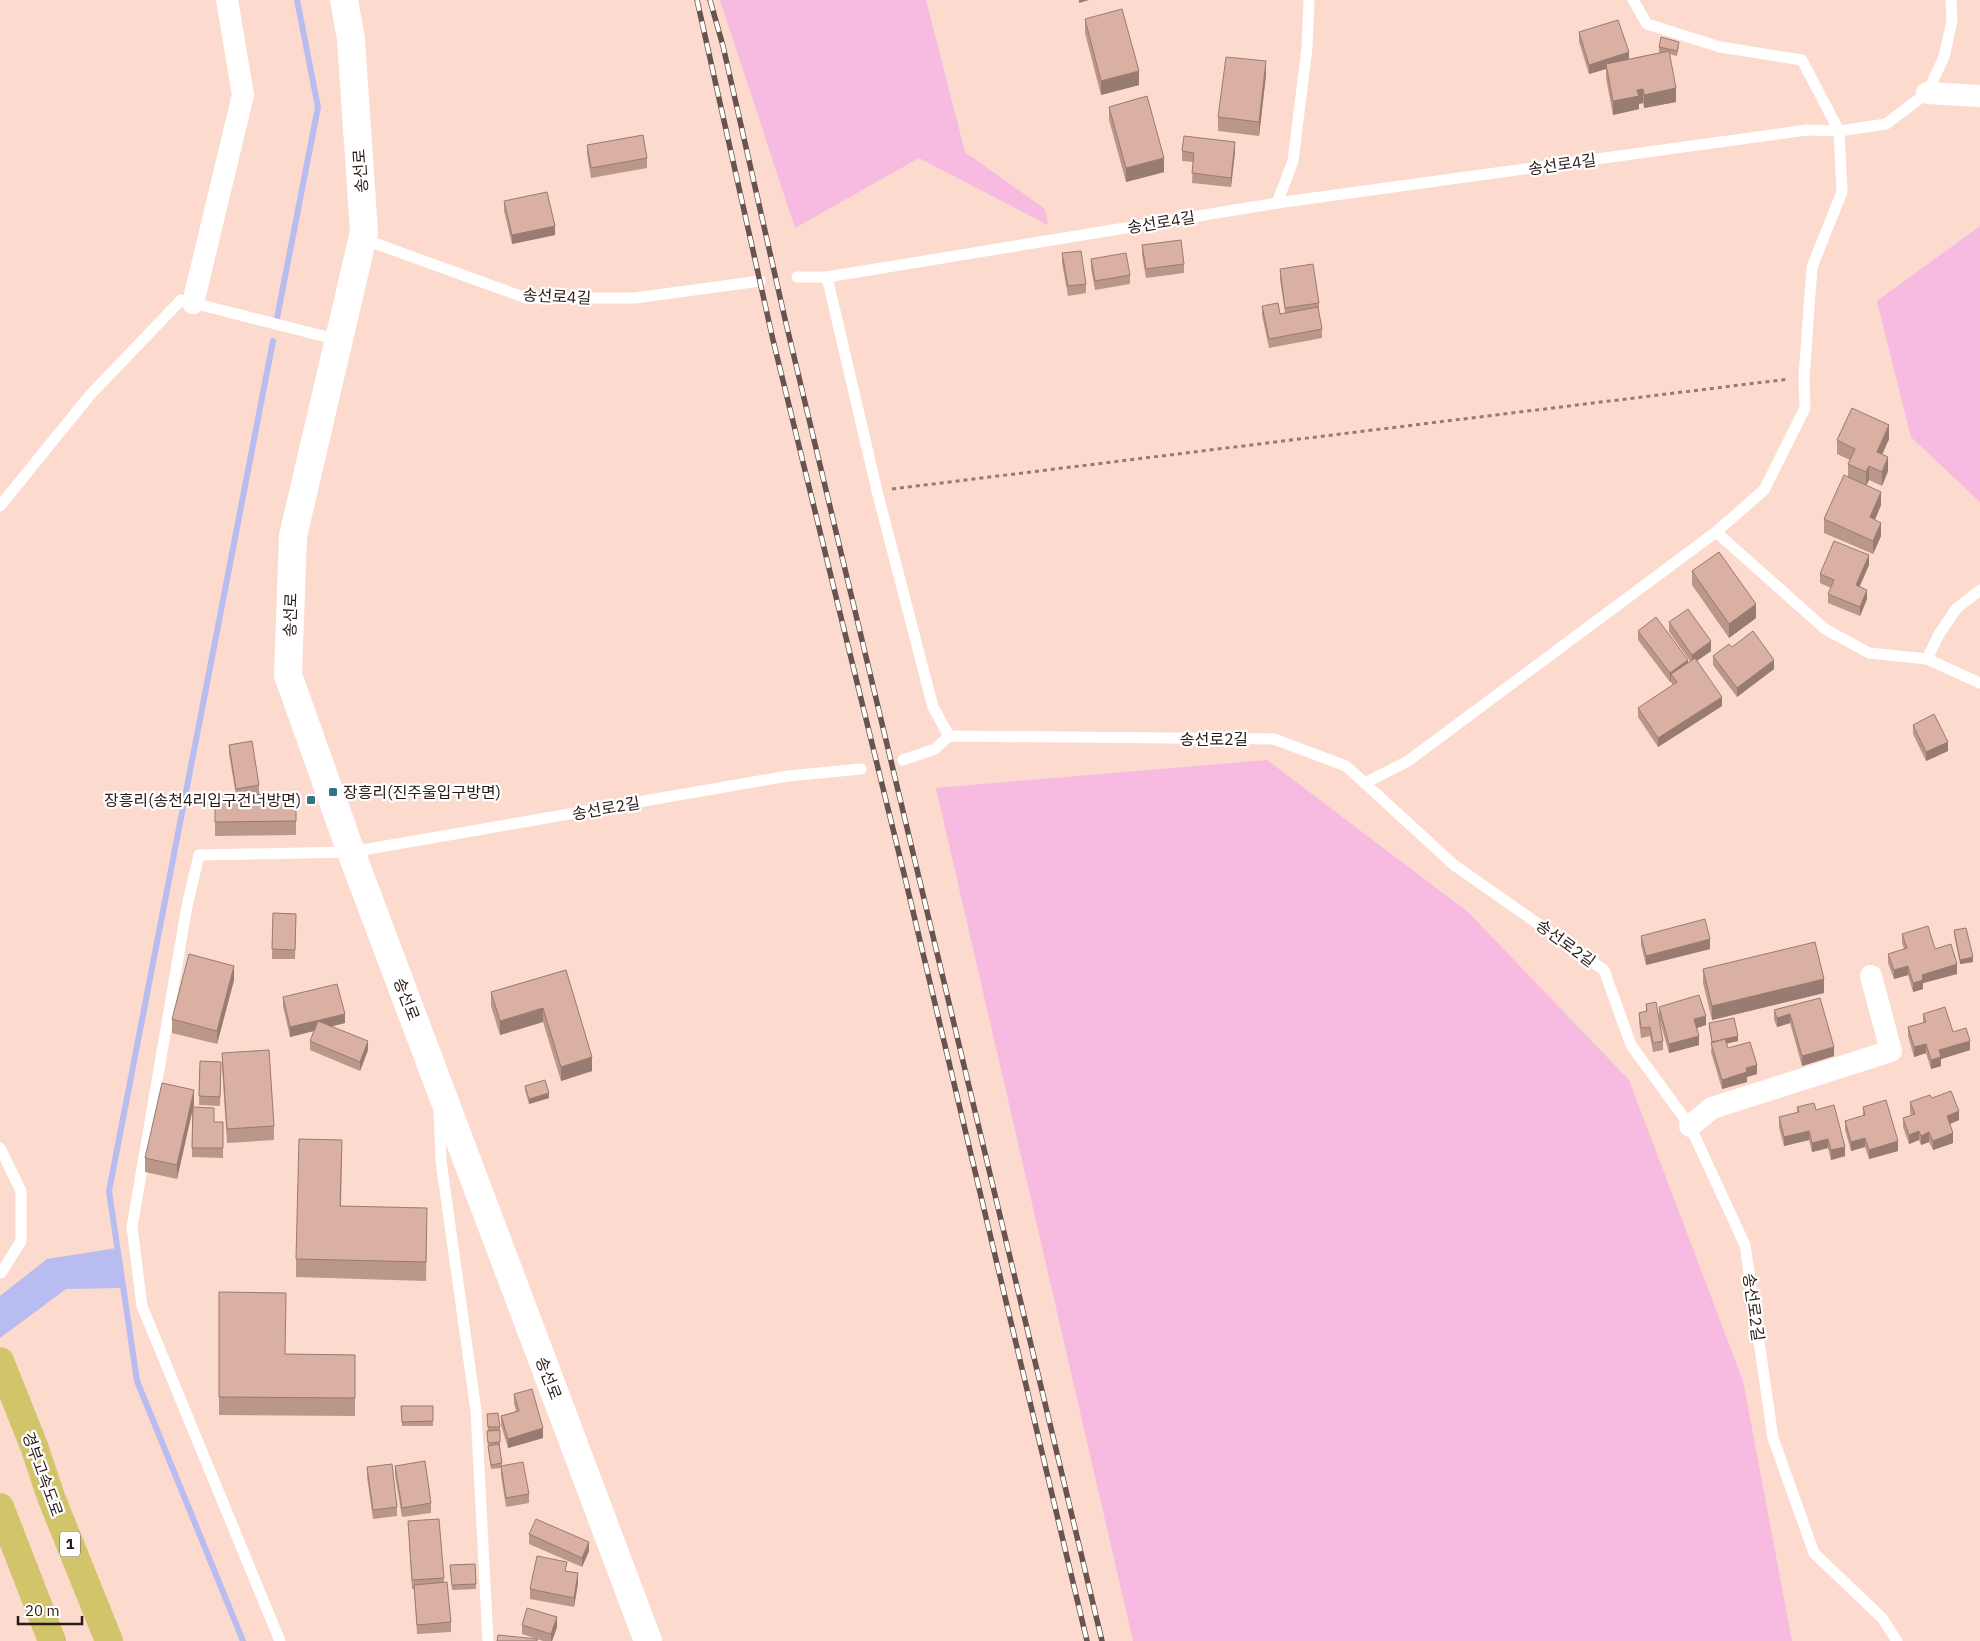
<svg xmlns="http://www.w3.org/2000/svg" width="1980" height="1641" font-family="'IBM Plex Sans','Noto Sans KR',sans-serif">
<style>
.green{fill:#f7bae0}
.water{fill:#b8bcf0}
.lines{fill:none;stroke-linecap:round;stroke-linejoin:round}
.stream{stroke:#b8bcf0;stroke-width:6}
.path{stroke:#937b72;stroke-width:3;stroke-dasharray:4 4;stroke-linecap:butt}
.service{stroke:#fff;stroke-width:11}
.minor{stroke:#fff;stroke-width:22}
.tertiary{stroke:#fff;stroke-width:28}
.motorway{stroke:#d2c46a;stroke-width:28}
.rail-casing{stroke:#68544c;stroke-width:5.5}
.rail{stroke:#fff;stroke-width:4;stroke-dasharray:11;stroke-linecap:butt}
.wall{fill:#bb978a}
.shaded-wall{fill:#987b71}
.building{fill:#d9b0a1;stroke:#987b71}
.poi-dot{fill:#347488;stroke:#fff;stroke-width:2}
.labels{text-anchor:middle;stroke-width:4.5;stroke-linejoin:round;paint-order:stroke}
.shield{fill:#fff;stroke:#6a5f5c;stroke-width:1}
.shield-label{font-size:15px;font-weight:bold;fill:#2a1b16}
.street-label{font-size:16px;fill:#2a1b16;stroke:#fff}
.poi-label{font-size:16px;fill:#2a1b16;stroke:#fff;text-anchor:start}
</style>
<rect width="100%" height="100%" fill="#fcdacd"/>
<g class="green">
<polygon points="720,0 926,0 965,152 1045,209 1048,225 919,158 795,228"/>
<polygon points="1980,226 1980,502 1911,437 1877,301"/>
<polygon points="1267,760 1468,912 1629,1080 1743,1381 1792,1641 1133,1641 936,788"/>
</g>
<polygon class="water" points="117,1248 123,1288 66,1289 0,1338 0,1296 47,1259"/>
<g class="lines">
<g class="stream">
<polyline points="277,318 318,107 297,0"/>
<polyline points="243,1641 137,1381 109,1191 273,341"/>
</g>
<polyline class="path" points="892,489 1789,379"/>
<g class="service">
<polyline points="1633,0 1647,24 1720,47 1802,60 1839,131 1886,124 1927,93 1944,57 1952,21 1951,0"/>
<polyline points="1277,203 1293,161 1307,48 1309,0"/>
<polyline points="363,239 526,298 635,298 760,281"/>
<polyline points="797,277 827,277 1277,203 1807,130 1839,131 1842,192 1812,267 1804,377 1805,408 1764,490 1716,532 1408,761 1365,783"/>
<polyline points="827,277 877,491 933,707 949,736"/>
<polyline points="0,506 90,395 181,300 339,340"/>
<polyline points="1716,532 1825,629 1869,653 1927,659 1939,634 1957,608 1980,590"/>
<polyline points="1927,659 1980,683"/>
<polyline points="903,760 935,749 949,736 1274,739 1346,766 1454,865 1604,970 1631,1045 1690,1126 1745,1245 1773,1438 1814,1553 1882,1618 1897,1641"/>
<polyline points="439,1111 441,1161 476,1411 488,1641"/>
<polyline points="0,1148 21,1191 21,1241 1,1273"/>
<polyline points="280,1641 142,1306 132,1227 187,906 199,855 351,852 788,776 861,769"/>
</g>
<g class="minor">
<polyline points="1927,93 1980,96"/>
<polyline points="193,303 243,95 227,0"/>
<polyline points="1690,1126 1712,1108 1891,1051 1871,976"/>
</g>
<polyline class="tertiary" points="344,0 351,39 364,232 293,536 288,675 351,852 648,1641"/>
<g class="motorway">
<polyline points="0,1361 34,1446 51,1497 109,1641"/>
<polyline points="0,1507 52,1641"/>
</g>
<defs>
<g id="rail">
<polyline points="697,0 773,340 906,882 1087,1641"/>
<polyline points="710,0 723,46 785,319 1102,1641"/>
</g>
</defs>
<use href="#rail" class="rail-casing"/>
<use href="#rail" class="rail"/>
</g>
<g class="wall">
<polygon points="1085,19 1139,85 1101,95 1085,33"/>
<polygon points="1579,32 1629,59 1662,52 1659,52 1659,47 1679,46 1677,56 1669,54 1676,102 1644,108 1643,103 1639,104 1639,109 1613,115 1606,78 1606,69 1589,74 1579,42"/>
<polygon points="1266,75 1259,136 1218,131 1218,117"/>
<polygon points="1109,107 1164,172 1126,182 1109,120"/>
<polygon points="587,145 647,158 647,168 591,178 587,154"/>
<polygon points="1182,151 1235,152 1231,187 1192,183 1193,162 1182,161"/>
<polygon points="504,201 555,235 512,244 504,211"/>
<polygon points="1142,245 1184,264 1184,273 1146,278 1142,255"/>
<polygon points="1062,253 1086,284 1086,293 1068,296 1062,263"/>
<polygon points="1091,259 1130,275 1130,284 1095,290 1091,268"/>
<polygon points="1280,269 1319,303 1319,313 1322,329 1322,338 1269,348 1262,315 1262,306 1280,314 1285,313 1280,279"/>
<polygon points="1889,439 1882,454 1888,471 1882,486 1869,480 1866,485 1881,505 1875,520 1881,536 1873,554 1824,533 1824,519 1848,477 1848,464 1850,460 1837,454 1837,440"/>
<polygon points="1869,565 1860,586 1867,599 1860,616 1828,603 1828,594 1831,588 1820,583 1820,574"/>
<polygon points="1692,571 1756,618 1729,638 1692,585"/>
<polygon points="1669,622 1711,651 1697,661 1722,706 1658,747 1638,717 1638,708 1673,685 1671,682 1670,682 1638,640 1638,631 1688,663 1690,661 1669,632"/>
<polygon points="1732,647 1774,669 1737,697 1713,665 1713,656"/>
<polygon points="1913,725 1948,751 1926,761 1913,734"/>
<polygon points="229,745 259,785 259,794 296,794 296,835 215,836 215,795 236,795 229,754"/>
<polygon points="273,913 296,914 295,959 272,959"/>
<polygon points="1954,930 1973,962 1960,964 1954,935"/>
<polygon points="1902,934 1935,949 1957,974 1923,983 1923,989 1913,992 1908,975 1894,979 1888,963 1888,954 1904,949 1902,943"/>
<polygon points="1641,936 1710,949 1646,965 1641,945"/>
<polygon points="1703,969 1824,993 1712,1020 1703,983"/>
<polygon points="566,970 592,1071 561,1081 543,1022 500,1035 491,1006 491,992"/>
<polygon points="234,980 217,1044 172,1033 172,1019"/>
<polygon points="283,997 345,1023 332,1026 368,1050 360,1071 310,1050 310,1041 314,1031 290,1037 283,1006"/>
<polygon points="1820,998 1834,1056 1802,1066 1790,1023 1777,1027 1774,1020 1774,1010"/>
<polygon points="1646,1004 1659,1015 1659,1007 1706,1025 1697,1028 1699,1045 1669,1053 1659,1018 1663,1041 1663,1050 1653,1052 1650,1036 1641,1038 1639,1022 1639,1013 1646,1011"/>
<polygon points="1923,1014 1953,1032 1970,1050 1941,1059 1941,1066 1931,1069 1926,1053 1914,1057 1908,1036 1908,1027 1923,1023"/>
<polygon points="1709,1023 1738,1041 1726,1044 1728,1048 1757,1074 1747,1077 1747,1082 1722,1089 1711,1052 1712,1043 1709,1028"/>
<polygon points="222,1053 274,1126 274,1140 227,1143 222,1067"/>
<polygon points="200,1061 221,1062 220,1106 199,1105"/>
<polygon points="525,1086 549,1098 529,1104 525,1090"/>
<polygon points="1932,1098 1959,1120 1950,1124 1953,1143 1933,1150 1929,1142 1921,1145 1919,1140 1909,1144 1903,1127 1903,1118 1911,1115 1910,1112 1910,1102"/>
<polygon points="194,1104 193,1107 214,1122 223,1122 223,1158 192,1157 192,1109 177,1179 145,1172 145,1158"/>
<polygon points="1797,1107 1816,1110 1845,1156 1831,1160 1828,1148 1812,1152 1809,1140 1784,1146 1779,1127 1779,1117 1797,1113"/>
<polygon points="1863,1107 1898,1151 1869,1159 1865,1147 1851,1151 1845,1130 1845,1121 1863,1116"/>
<polygon points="342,1158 341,1206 427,1227 426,1281 296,1277 296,1259"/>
<polygon points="219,1292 285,1354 355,1355 355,1416 219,1415"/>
<polygon points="514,1394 543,1438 508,1448 501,1425 501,1416 516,1411 514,1403"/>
<polygon points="401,1406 433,1406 433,1426 402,1426"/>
<polygon points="487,1419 500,1427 500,1447 502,1466 529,1494 529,1503 506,1507 501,1475 501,1468 491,1469 488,1447 487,1431 488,1431"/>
<polygon points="395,1466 431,1503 431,1513 402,1517 395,1475"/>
<polygon points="367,1467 397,1507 397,1516 373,1519 367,1477"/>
<polygon points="408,1521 444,1578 444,1582 451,1622 451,1632 417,1634 414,1589 412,1589"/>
<polygon points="529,1534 589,1551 582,1567 529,1544"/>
<polygon points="475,1564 476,1589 452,1590 450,1565"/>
<polygon points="567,1571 578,1583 574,1607 530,1599 530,1589"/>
<polygon points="522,1625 557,1627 552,1641 543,1641 522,1634"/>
</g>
<g class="shaded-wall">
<polygon points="1079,0 1089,0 1079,3"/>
<polygon points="1629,52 1629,61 1606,64 1606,69 1589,74 1589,65"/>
<polygon points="1266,61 1266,75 1259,136 1259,122"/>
<polygon points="1139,71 1139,85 1101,95 1101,81"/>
<polygon points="1676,88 1676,102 1644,108 1644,95"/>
<polygon points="1643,89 1643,103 1639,104 1639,109 1613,115 1613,101 1637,90"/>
<polygon points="1235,142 1235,152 1231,187 1231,178"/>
<polygon points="1164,158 1164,172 1126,182 1126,168"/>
<polygon points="555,226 555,235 512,244 512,235"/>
<polygon points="1889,425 1889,439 1877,466 1877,452"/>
<polygon points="1888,457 1888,471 1882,486 1882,472"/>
<polygon points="1869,466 1869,480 1866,486 1866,472"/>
<polygon points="1881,492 1881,505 1870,531 1870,517"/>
<polygon points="1881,523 1881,536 1873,554 1873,541"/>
<polygon points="1869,555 1869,565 1856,594 1856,585"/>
<polygon points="1867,590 1867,599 1860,616 1860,607"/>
<polygon points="1756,604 1756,618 1729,638 1729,624"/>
<polygon points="1711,641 1711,651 1692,664 1692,655"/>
<polygon points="1688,660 1688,669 1671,674 1671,682 1670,682 1670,673"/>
<polygon points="1774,660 1774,669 1737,697 1737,688"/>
<polygon points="1722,697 1722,706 1658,747 1658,738"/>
<polygon points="1948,742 1948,751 1926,761 1926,752"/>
<polygon points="1710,939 1710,949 1646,965 1646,956"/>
<polygon points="1973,957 1973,962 1960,964 1960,960"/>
<polygon points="1957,964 1957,974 1923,983 1923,989 1913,992 1913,983 1922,975"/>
<polygon points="234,966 234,980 217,1044 217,1031"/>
<polygon points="1908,966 1908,975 1894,979 1894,970"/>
<polygon points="1824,979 1824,993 1712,1020 1712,1006"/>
<polygon points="543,1008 543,1022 500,1035 500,1021"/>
<polygon points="345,1014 345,1023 290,1037 290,1027"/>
<polygon points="1790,1014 1790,1023 1777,1027 1777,1018"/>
<polygon points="1706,1016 1706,1025 1694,1029 1694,1019"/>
<polygon points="1699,1036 1699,1045 1669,1053 1669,1044"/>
<polygon points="1738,1036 1738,1041 1712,1046 1712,1042"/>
<polygon points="368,1041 368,1050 360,1071 360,1062"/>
<polygon points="1970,1041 1970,1050 1941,1059 1941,1066 1931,1069 1931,1060 1939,1050"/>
<polygon points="1926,1044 1926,1053 1914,1057 1914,1047"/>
<polygon points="1834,1047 1834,1056 1802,1066 1802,1056"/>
<polygon points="592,1057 592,1071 561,1081 561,1067"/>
<polygon points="1757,1065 1757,1074 1747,1077 1747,1082 1722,1089 1722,1080 1746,1068"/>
<polygon points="194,1090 194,1104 177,1179 177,1165"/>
<polygon points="549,1093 549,1098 529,1104 529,1099"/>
<polygon points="1959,1111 1959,1120 1947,1125 1947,1116"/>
<polygon points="1809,1131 1809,1140 1784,1146 1784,1137"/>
<polygon points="1919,1131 1919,1140 1909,1144 1909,1135"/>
<polygon points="1929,1132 1929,1142 1921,1145 1921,1136"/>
<polygon points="1953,1133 1953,1143 1933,1150 1933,1141"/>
<polygon points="1865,1138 1865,1147 1851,1151 1851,1142"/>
<polygon points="1828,1139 1828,1148 1812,1152 1812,1143"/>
<polygon points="1898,1141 1898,1151 1869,1159 1869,1150"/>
<polygon points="1845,1147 1845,1156 1831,1160 1831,1150"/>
<polygon points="543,1428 543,1438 508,1448 508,1439"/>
<polygon points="589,1542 589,1551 582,1567 582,1558"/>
<polygon points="578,1573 578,1583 574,1607 574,1598"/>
<polygon points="557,1617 557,1627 552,1641 551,1641 551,1634"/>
</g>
<g class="building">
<polygon points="1122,9 1139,71 1101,81 1085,19"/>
<polygon points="1618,20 1629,52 1589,65 1579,32"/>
<polygon points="1661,37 1679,42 1677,51 1659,47"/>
<polygon points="1669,51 1676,88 1644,95 1643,89 1637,90 1639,96 1613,101 1606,64"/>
<polygon points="1226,57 1266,61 1259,122 1218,117"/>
<polygon points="1147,96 1164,158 1126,168 1109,107"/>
<polygon points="643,135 647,158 591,168 587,145"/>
<polygon points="1184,136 1235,142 1231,178 1192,173 1194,153 1182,151"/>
<polygon points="547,192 555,226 512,235 504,201"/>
<polygon points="1181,240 1184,264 1146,269 1142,245"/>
<polygon points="1081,251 1086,284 1068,286 1062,253"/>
<polygon points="1126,253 1130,275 1095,281 1091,259"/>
<polygon points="1313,264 1319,303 1285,308 1280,269"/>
<polygon points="1278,303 1280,314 1318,307 1322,329 1269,339 1262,306"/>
<polygon points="1852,408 1889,425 1877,452 1888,457 1882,472 1869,466 1866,472 1848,464 1855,449 1837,440"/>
<polygon points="1844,475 1881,492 1870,517 1881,523 1873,541 1824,519"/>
<polygon points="1834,541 1869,555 1856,585 1867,590 1860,607 1828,594 1834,580 1820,574"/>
<polygon points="1719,552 1756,604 1729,624 1692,571"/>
<polygon points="1688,609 1711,641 1692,655 1669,622"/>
<polygon points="1656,617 1688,660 1670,673 1638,631"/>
<polygon points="1753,631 1774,660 1737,688 1713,656 1729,644 1732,647"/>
<polygon points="1695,658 1722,697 1658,738 1638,708 1677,682 1671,674"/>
<polygon points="1934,714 1948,742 1926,752 1913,725"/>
<polygon points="252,741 259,785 236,789 229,745"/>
<polygon points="296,794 296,821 215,822 215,795"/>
<polygon points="273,913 296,914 295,950 272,949"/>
<polygon points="1705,919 1710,939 1646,956 1641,936"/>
<polygon points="1928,926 1935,949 1951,944 1957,964 1922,975 1923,980 1913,983 1908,966 1894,970 1888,954 1907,948 1902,934"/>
<polygon points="1966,928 1973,957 1960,960 1954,930"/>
<polygon points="1815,942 1824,979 1712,1006 1703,969"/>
<polygon points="189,954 234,966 217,1031 172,1019"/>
<polygon points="566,970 592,1057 561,1067 543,1008 500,1021 491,992"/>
<polygon points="337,984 345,1014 290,1027 283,997"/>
<polygon points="1699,995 1706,1016 1694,1019 1699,1036 1669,1044 1659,1007"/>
<polygon points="1820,998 1834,1047 1802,1056 1790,1014 1777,1018 1774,1010"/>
<polygon points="1656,1002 1663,1041 1653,1043 1650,1027 1641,1028 1639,1013 1647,1011 1646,1004"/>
<polygon points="1945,1007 1953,1032 1966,1028 1970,1041 1939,1050 1941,1057 1931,1060 1926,1044 1914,1047 1908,1027 1926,1022 1923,1014"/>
<polygon points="1734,1018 1738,1036 1712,1042 1709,1023"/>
<polygon points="318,1021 368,1041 360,1062 310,1041"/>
<polygon points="1725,1039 1728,1048 1750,1042 1757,1065 1746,1068 1747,1072 1722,1080 1711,1043"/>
<polygon points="269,1050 274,1126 227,1129 222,1053"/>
<polygon points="200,1061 221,1062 220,1097 199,1096"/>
<polygon points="545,1080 549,1093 529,1099 525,1086"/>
<polygon points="162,1083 194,1090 177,1165 145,1158"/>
<polygon points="1951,1091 1959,1111 1947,1116 1953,1133 1933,1141 1929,1132 1921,1136 1919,1131 1909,1135 1903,1118 1915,1114 1910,1102 1930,1095 1932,1098"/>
<polygon points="1886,1100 1898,1141 1869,1150 1865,1138 1851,1142 1845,1121 1865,1115 1863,1107"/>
<polygon points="1814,1103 1816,1110 1834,1105 1845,1147 1831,1150 1828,1139 1812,1143 1809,1131 1784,1137 1779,1117 1799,1112 1797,1107"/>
<polygon points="193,1107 214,1108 214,1122 223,1122 223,1148 192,1148"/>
<polygon points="299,1139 342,1140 340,1206 427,1208 426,1262 296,1259"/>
<polygon points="219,1292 286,1293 285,1354 355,1355 355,1398 219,1397"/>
<polygon points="532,1389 543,1428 508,1439 501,1416 519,1411 514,1394"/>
<polygon points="401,1406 433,1406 433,1421 402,1422"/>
<polygon points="498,1413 500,1427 488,1427 487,1414"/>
<polygon points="500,1430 500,1442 488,1443 487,1431"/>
<polygon points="499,1444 502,1463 491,1465 488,1446"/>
<polygon points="425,1461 431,1503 402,1508 395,1466"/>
<polygon points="523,1462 529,1494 506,1498 501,1466"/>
<polygon points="392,1464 397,1507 373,1510 367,1467"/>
<polygon points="439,1519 444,1578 412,1580 408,1521"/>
<polygon points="536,1519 589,1542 582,1558 529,1534"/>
<polygon points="537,1556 567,1562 565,1571 578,1573 574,1598 530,1589"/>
<polygon points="475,1564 476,1584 452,1585 450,1565"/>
<polygon points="447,1582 451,1622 417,1625 414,1585"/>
<polygon points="527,1608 557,1617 551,1634 522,1625"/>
<polygon points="498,1635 537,1639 537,1641 497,1641"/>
</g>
<g class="poi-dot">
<rect x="328" y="787" width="10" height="10" rx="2.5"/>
<rect x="306" y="795" width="10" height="10" rx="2.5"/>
</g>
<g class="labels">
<rect class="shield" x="60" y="1531.5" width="20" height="25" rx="4"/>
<g class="shield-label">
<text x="70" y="1549">1</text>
</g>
<g class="street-label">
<text transform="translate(1562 164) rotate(-8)" y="6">송선로4길</text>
<text transform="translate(360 171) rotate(-94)" y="6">송선로</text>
<text transform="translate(1161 222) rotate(-9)" y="6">송선로4길</text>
<text transform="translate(557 296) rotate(3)" y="6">송선로4길</text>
<text transform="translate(290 615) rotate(-88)" y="6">송선로</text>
<text x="1214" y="745">송선로2길</text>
<text transform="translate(606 808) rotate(-10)" y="6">송선로2길</text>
<text transform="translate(1566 943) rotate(36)" y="6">송선로2길</text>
<text transform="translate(407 999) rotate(69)" y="6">송선로</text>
<text transform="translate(1754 1307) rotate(82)" y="6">송선로2길</text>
<text transform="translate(549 1378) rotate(69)" y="6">송선로</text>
<text transform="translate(43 1474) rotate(70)" y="6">경부고속도로</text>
</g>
<g class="poi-label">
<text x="343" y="798">장흥리(진주울입구방면)</text>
<text x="301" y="806" text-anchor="end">장흥리(송천4리입구건너방면)</text>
</g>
</g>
<path d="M18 1616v8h64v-8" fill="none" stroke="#2a1b16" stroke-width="2.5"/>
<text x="25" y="1616" font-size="15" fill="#2a1b16" stroke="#ffffff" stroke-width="4" paint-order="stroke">20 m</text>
</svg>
